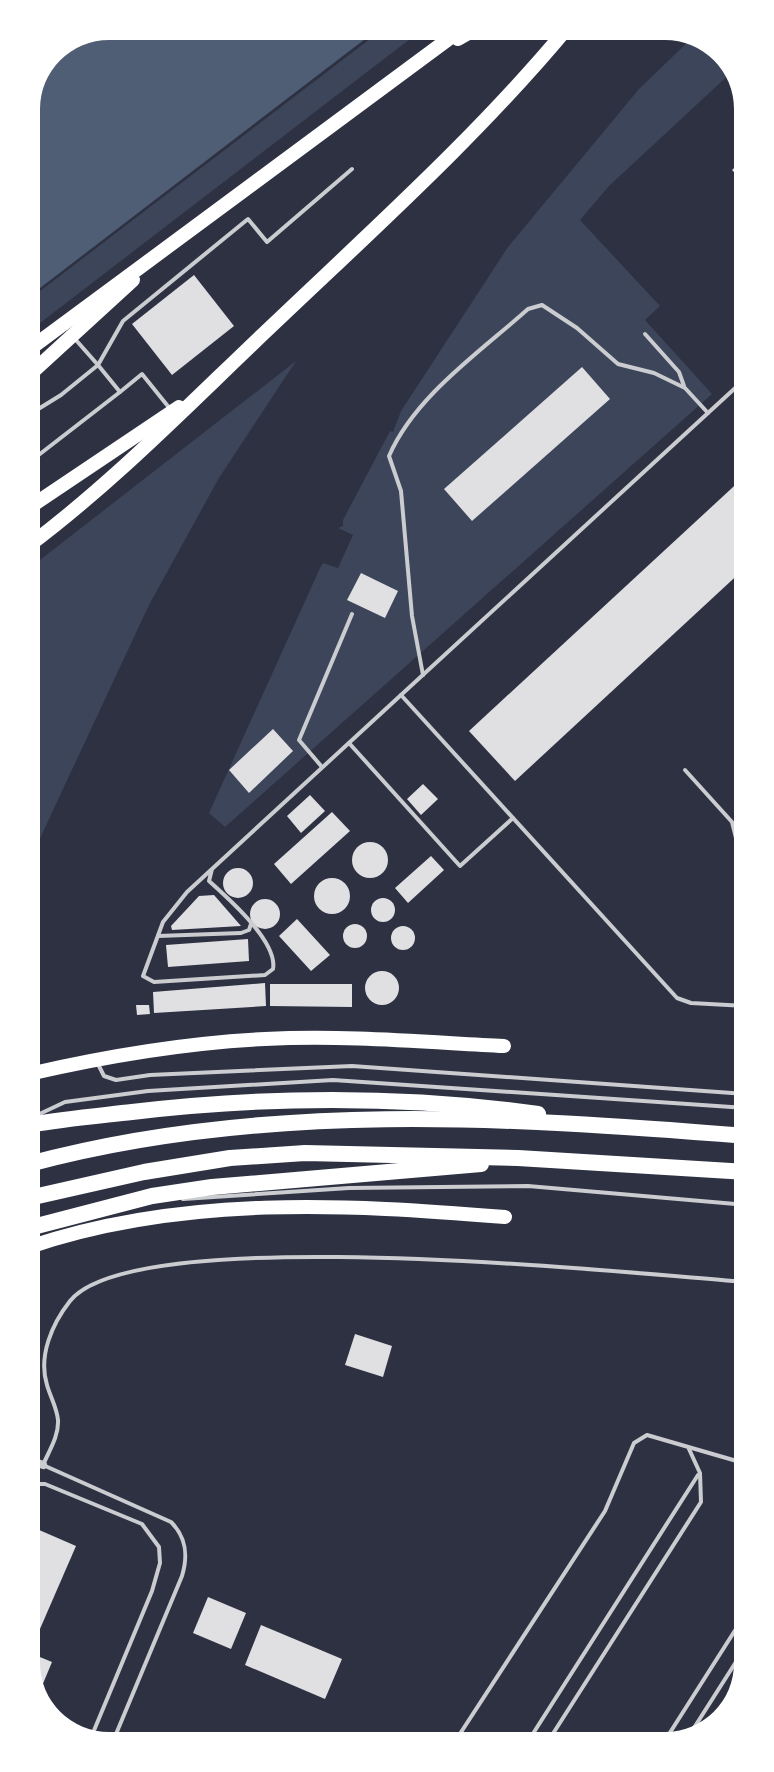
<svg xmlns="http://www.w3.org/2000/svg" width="774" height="1772" font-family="Ubuntu,sans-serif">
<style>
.green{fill:#3c4559}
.water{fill:#4f5d75}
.building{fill:#e0e0e3}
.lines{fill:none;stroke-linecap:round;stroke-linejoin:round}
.service{stroke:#caccd0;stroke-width:4}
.minor{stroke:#caccd0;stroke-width:8}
.primary{stroke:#fff;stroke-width:14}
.trunk{stroke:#fff;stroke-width:14}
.motorway{stroke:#fff;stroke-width:16}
</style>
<rect width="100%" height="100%" fill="#2d3142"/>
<g class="green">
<polygon points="387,26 427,26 27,333 27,301"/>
<polygon points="695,35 716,44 734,70 609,186 580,220 660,306 645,320 712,394 225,827 209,813 320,568 323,563 338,568 353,535 338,528 343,526 343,520 390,431 393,432 401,411 508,247 639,89"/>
<polygon points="296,361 219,478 149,605 28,864 27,570"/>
</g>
<polygon class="water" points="109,26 382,26 27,298 26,104 51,50"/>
<g class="building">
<polygon points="744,159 744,183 732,170"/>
<polygon points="194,275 234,326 172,375 132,324"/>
<polygon points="582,367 610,399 472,521 444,489"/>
<polygon points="745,476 745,568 515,781 469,731"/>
<polygon points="361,573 398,591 385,618 347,600"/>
<polygon points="273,729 293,751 249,793 229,770"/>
<polygon points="423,784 438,799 421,815 407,799"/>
<polygon points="310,795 325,811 301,833 287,816"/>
<polygon points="332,812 350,831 291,884 274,864"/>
<circle cx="370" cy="860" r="18"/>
<polygon points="431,856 444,870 408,903 395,888"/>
<circle cx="238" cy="883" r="15"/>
<circle cx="332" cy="896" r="18"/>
<polygon points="214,895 241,926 172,930 171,926 199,896"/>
<circle cx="383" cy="910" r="12"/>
<circle cx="265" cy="914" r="15"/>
<polygon points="297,919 330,955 311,971 279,936"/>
<circle cx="355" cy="936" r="12"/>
<circle cx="403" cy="938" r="12"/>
<polygon points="248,939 249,961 168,967 166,945"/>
<circle cx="382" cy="988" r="17"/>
<polygon points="265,983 266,1006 154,1013 153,992"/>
<polygon points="270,984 352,984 352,1007 270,1006"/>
<polygon points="136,1005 149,1005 150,1014 137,1015"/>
<polygon points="355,1334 392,1346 383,1377 345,1365"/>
<polygon points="30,1526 76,1546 33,1645 30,1644"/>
<polygon points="208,1597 246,1613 231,1649 193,1633"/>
<polygon points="261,1625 342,1659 325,1699 245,1665"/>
<polygon points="30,1653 52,1662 37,1698 30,1689"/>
</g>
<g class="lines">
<g class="service">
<polyline points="645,334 679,372 684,386"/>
<polyline points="745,379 401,695 677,998 691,1003 746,1006"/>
<polyline points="120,392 142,374 171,410"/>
<polyline points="27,416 61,395 98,365 75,339"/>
<polyline points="27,464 120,392 98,365 123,321 248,219 267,242 352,169"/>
<path d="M 423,675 L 412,616 L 401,491 L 389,456 C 415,396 480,352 528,309 L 542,305 L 577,328 L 618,364 L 654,373 L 685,388 L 708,413"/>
<polyline points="349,743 460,866 513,818"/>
<polyline points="322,767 299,740 352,614"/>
<polyline points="685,770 732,822 736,838 746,849"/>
<path d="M 212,869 L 209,881 C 229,899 278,942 273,969 L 265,975 L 154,982 L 143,976 L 163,922 L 187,892 L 401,695"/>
<polyline points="158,936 241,933 249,930 251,924"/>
<polyline points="98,1064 104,1076 116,1080 150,1075 352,1066 746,1094"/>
<polyline points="31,1118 65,1102 148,1091 333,1080 746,1108"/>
<polyline points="183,1199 349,1188 528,1186 747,1205"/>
<polyline points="30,1484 45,1484 142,1524 159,1547 160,1563 152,1591 90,1740"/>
<polyline points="664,1742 748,1610"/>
<polyline points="685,1742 748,1643"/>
<polyline points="454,1743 605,1511 634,1443 647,1435 747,1464"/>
<polyline points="527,1743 698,1475"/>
<polyline points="547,1743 701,1502 700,1473 689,1449"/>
<path d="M 111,1746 L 182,1576 C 188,1556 187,1538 171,1522 L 43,1465 C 49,1451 59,1436 58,1420 C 57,1408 50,1396 47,1385 C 38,1356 52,1324 70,1301 C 135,1220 634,1274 747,1282"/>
</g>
<polyline class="minor" points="30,1460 43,1465"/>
<g class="primary">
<polyline points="458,39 481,26"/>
<polyline points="27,351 466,26"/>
<polyline points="27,377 133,280"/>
<polyline points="27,509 179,407"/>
<path d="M 27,547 C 119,478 196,397 279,319 C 379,224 481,132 569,26"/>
</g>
<g class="trunk">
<path d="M 29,1074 C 107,1056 184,1043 265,1039 C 344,1035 424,1042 504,1046"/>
<path d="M 29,1247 C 182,1195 347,1204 505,1217"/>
</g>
<g class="motorway">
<path d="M 29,1125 C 63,1119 97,1116 132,1112 C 268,1096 402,1095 538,1114"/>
<path d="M 29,1164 C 262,1101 509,1117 747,1136"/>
<polyline points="29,1198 144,1172 230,1158 305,1153 518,1158 747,1172"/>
<polyline points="29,1228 152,1196 212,1187 481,1164"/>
</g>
</g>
<path d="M0 0H774V1772H0ZM109 40H665A69 69 0 0 1 734 109V1663A69 69 0 0 1 665 1732H109A69 69 0 0 1 40 1663V109A69 69 0 0 1 109 40Z" fill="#fff" fill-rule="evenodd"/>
</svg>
